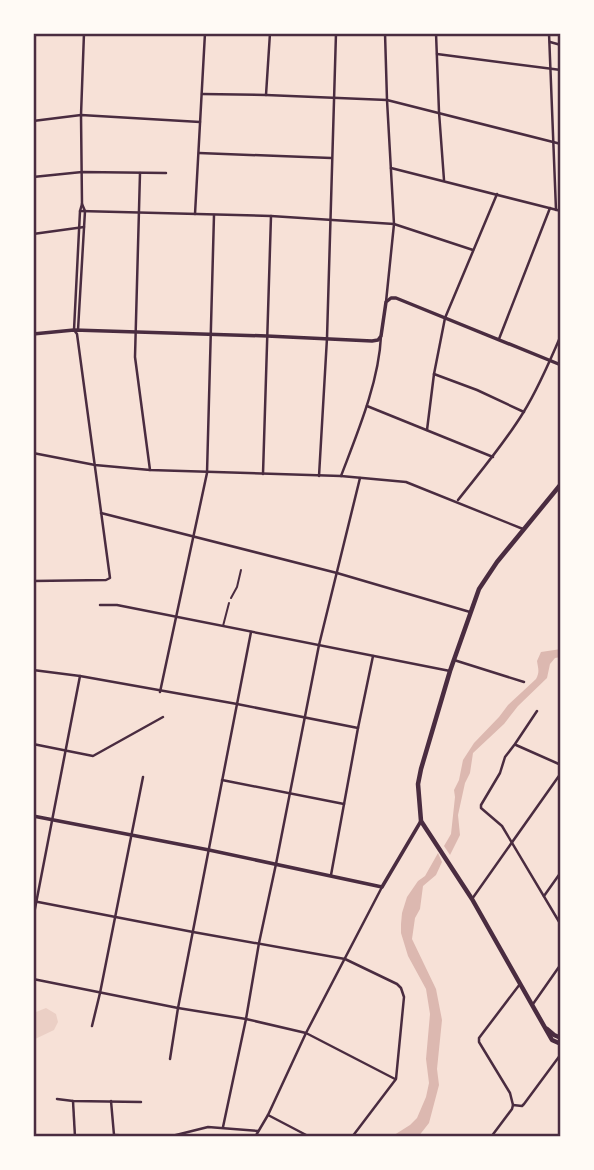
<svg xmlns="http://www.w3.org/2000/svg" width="594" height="1170" font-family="'Titillium Web',sans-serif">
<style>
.green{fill:#ebcfc5}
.water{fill:#dcb8b0}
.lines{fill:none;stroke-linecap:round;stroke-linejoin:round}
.service{stroke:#4a2c40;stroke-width:2}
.minor{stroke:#4a2c40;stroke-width:2.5}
.tertiary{stroke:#4a2c40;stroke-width:3.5}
.secondary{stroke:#4a2c40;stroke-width:4.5}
.neatline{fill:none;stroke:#4a2c40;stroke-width:2.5}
</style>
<rect width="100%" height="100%" fill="#f7e1d7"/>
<polygon class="green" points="46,1008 56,1014 58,1022 54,1030 33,1040 33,1010 36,1012"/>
<g class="water">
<path d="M 561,649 L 561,657 L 555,658 L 550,664 L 547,678 L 518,706 L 504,724 L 473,753 L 470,773 L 465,783 L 458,815 L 460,835 L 450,855 L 444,846 L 451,834 L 455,797 L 454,790 L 459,780 L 463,760 L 474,743 L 499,717 L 508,705 L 536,679 C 540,672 538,668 537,661 L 541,652 Z"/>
<polygon points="438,853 442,862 436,875 423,886 420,909 415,918 412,939 436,989 442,1020 437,1069 439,1085 429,1123 418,1137 391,1137 410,1125 417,1118 426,1097 429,1083 426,1059 430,1014 426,989 408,956 401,933 401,924 402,913 407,897 418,881 425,876"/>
</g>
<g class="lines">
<g class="service">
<polyline points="231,598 237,587 241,570"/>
<polyline points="223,626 229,603"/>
</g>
<g class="minor">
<polyline points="385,33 387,100 394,224 386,302"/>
<polyline points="436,33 439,112 444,180"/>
<polyline points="549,33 556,210"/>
<polyline points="550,42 561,45"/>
<polyline points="437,54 561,70"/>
<polyline points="202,94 266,95 387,100 561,144"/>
<polyline points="266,95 270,33"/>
<polyline points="33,121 81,115 200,122"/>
<polyline points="199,153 331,158"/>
<polyline points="391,168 561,211"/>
<polyline points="140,173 135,357 150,470"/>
<polyline points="33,177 82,172 166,173"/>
<polyline points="80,211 271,216 394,224 473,250"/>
<polyline points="195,214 205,33"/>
<polyline points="33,234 84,227"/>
<polyline points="78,330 85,211 82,204"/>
<polyline points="499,339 550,208"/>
<polyline points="434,374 477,390 524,412"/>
<polyline points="367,406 493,457"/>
<polyline points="427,430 434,374 445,318 497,194"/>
<polyline points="33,453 95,465 150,470 341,476 406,482 523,529"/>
<polyline points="263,474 271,216"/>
<polyline points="319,476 327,338 336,33"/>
<path d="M 341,476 C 357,434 379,382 381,336"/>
<path d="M 458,500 C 480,472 504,444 523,413 C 538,389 550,361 561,335"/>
<polyline points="101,513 337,573 470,612"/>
<polyline points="33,581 106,580 110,578 77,334 74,330 80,211 82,204 81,115 84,33"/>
<polyline points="100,605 117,605 450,671"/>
<polyline points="454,660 524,682"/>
<polyline points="33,670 80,676 237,704 358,728"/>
<polyline points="160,692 207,473 214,215"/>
<polyline points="537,711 515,744 505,757 500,773 481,805 481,808 502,826 561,925"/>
<polyline points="33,744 93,756 163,717"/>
<polyline points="516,745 561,765"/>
<polyline points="222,780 344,804"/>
<polyline points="331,875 358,728 373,656"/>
<polyline points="544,896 561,872"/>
<polyline points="472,899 561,773"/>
<polyline points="33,901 193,932 345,959 397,984 401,988 404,997 396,1079 352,1137"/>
<polyline points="33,919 80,676"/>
<polyline points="33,979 178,1008 246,1019 306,1033 395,1079"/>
<polyline points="533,1004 561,964"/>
<polyline points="92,1026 100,993 143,777"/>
<polyline points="170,1059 178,1008 251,632"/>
<polyline points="57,1099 73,1101 141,1102"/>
<polyline points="73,1101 75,1137"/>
<polyline points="513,1105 510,1093 479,1042 479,1038 520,984"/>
<polyline points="268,1115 310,1137"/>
<polyline points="223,1127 246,1019 259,943 276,864 319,645 360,478"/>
<polyline points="114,1135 162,1137"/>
<polyline points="96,1137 114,1135 111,1101"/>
<polyline points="168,1137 208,1127 258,1131"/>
<polyline points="255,1137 268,1115 306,1033 382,887"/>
<polyline points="491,1137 512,1109 513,1105 522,1106 524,1104 561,1054"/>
</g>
<g class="tertiary">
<polyline points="33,334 74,330 267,336 372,341 378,340 381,336 386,302 391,298 396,298 561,365"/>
<polyline points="33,816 209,850 382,887 421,821"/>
</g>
<g class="secondary">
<polyline points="561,484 497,562 479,589 450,671 421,769 418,784 421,821 472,899 552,1040 561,1044"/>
<polyline points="547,1029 554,1035 561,1038"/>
</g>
</g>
<rect width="594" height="1170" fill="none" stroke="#fffaf5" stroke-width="70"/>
<rect x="35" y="35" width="524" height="1100" class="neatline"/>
</svg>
